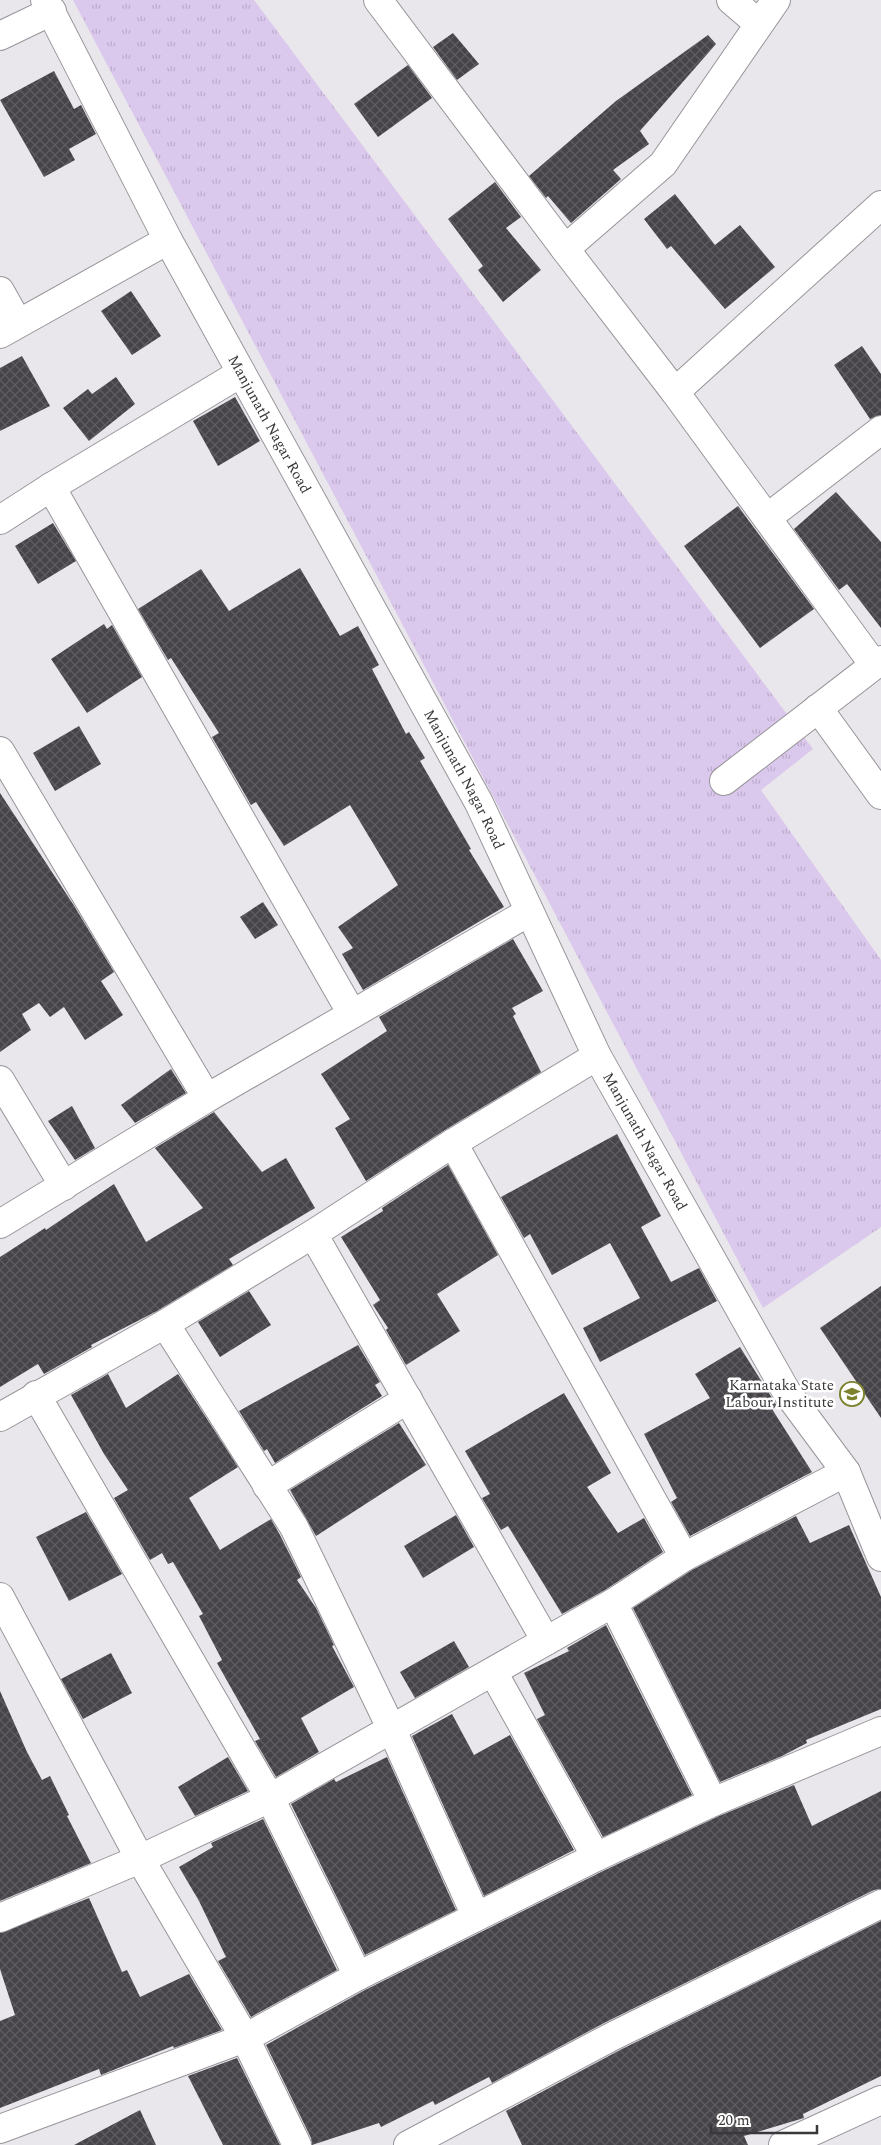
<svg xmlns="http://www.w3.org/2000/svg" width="881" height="2145" font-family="Spectral,serif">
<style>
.grass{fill:url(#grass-tufts)}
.building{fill:url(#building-cross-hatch)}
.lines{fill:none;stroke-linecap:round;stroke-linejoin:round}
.minor-casing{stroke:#98959a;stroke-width:30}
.minor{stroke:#fff;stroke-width:28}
.labels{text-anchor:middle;stroke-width:5;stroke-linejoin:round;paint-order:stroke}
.street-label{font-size:15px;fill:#383739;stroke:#fff}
.poi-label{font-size:15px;fill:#383739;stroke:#fff;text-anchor:end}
</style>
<defs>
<pattern id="grass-tufts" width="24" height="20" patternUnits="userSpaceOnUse" patternTransform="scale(1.25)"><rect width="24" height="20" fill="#dbc8ed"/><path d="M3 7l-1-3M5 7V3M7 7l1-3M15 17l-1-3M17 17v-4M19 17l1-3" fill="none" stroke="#bdaccc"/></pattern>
<pattern id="building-cross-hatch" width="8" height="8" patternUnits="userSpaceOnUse" patternTransform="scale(1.25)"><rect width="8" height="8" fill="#464448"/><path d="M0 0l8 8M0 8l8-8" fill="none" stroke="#5f5d61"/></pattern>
</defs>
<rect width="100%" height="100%" fill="#e9e7eb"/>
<polygon class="grass" points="73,0 254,0 813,749 761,790 881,960 881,1227 763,1308"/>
<g class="building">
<polygon points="453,33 479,64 457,80 433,47"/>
<polygon points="708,35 716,44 640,131 649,144 613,170 621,179 571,223 548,196 546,198 529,176 616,101"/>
<polygon points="408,65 432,98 378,137 354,104"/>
<polygon points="54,71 74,109 81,105 96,134 69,149 75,160 44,177 0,100"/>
<polygon points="495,182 521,217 506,228 541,270 503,302 478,270 483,266 448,219"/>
<polygon points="675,194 715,245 740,225 775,267 725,309 671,246 667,249 644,219"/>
<polygon points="131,291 161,336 132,355 101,311"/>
<polygon points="862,346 881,374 881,415 870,419 834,365"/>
<polygon points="22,356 50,406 0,431 0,368"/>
<polygon points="116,377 135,404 89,441 63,408 88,389 92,394"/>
<polygon points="235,397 260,441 218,466 193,421"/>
<polygon points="836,492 881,542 881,628 847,584 839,590 794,529"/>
<polygon points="738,506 814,609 760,648 684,546"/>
<polygon points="53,523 76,561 38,584 15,546"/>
<polygon points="300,568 340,636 358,626 379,665 372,669 406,734 409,732 425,758 420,761 471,849 469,850 504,907 363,990 342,954 353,948 338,927 398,885 350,805 284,846 256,802 251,805 212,737 219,733 171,658 168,660 138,609 201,569 229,611"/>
<polygon points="104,624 107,629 112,625 142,677 87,713 51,659"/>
<polygon points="79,726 101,764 55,791 33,753"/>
<polygon points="0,793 73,904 114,972 101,981 123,1015 85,1040 64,1007 50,1017 39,1003 22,1014 31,1030 0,1052"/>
<polygon points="263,902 278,925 255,939 240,917"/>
<polygon points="513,939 543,991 512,1008 516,1014 513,1016 541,1072 445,1130 366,1181 335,1128 350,1119 321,1074 387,1031 379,1017"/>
<polygon points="171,1069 186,1093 135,1123 121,1105"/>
<polygon points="72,1106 95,1148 75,1160 48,1121"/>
<polygon points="214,1112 262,1172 286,1158 315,1208 229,1259 233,1265 157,1311 91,1345 92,1347 44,1374 38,1364 0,1387 0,1257 45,1228 46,1230 114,1184 146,1242 203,1208 155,1148"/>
<polygon points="617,1134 661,1216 641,1227 671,1282 699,1268 717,1301 600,1362 583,1328 640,1298 610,1243 552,1275 530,1234 524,1238 501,1197"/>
<polygon points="448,1165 498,1255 437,1294 460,1331 406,1365 386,1330 388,1328 373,1305 380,1300 341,1237 383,1211 382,1208"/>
<polygon points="881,1286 881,1418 820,1328"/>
<polygon points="249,1291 271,1325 220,1357 198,1322"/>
<polygon points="358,1345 380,1382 375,1385 382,1396 275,1463 267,1449 264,1451 239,1411"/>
<polygon points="740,1347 777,1406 772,1409 812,1472 690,1536 671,1502 677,1498 644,1434 710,1398 695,1374"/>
<polygon points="108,1374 126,1408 178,1374 238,1467 189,1498 220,1550 271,1519 280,1535 301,1577 297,1580 316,1608 334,1645 332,1646 354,1687 301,1718 319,1752 276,1777 255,1741 260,1739 217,1663 222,1660 199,1616 203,1614 173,1562 168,1564 162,1553 150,1560 114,1498 128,1490 104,1454 71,1395"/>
<polygon points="564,1393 611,1473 587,1487 618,1533 644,1518 663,1552 605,1590 562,1614 508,1526 501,1530 482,1498 490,1494 465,1451"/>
<polygon points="399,1423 426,1465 316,1536 290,1490"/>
<polygon points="86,1512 122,1574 69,1601 36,1537"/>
<polygon points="456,1515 474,1547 423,1578 404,1546"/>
<polygon points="796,1516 810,1543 849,1525 881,1597 881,1709 806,1740 807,1743 782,1756 720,1782 633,1608 692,1570"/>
<polygon points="606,1625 692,1795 603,1837 537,1719 545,1715 524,1673 569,1651 567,1648"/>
<polygon points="454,1641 469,1667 415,1698 400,1672"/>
<polygon points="111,1653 132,1693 83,1719 61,1679"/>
<polygon points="0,1691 27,1752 42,1780 50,1776 69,1815 67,1816 91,1863 0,1901"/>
<polygon points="452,1714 474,1755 510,1735 574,1850 484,1896 412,1736"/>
<polygon points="228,1757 248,1791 195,1816 178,1787"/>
<polygon points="387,1757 456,1910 365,1955 291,1804 334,1779 336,1782"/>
<polygon points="794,1785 812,1826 881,1791 881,1889 874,1890 606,2022 492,2083 489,2077 435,2105 433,2101 381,2127 379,2123 312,2145 311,2138 266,2045 365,1990 603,1871 719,1816"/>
<polygon points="263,1819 337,1970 251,2017 218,1961 226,1957 199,1901 179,1867 213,1847 211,1843"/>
<polygon points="89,1898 122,1972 127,1970 140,1997 189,1974 222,2030 174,2048 173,2046 101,2075 99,2069 0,2108 0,2021 15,2015 0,1969 0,1933"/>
<polygon points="881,1921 881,2076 803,2114 804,2118 744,2136 748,2145 522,2145 506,2111 620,2050"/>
<polygon points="237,2058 280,2145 223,2145 188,2076"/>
<polygon points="140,2110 156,2145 74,2145"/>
</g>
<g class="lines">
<defs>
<g id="minor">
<path id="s1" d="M 45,0 L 168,240 L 479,803 L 597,1056 L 786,1391 L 846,1472 L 881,1557"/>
<polyline points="378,0 565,249 675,392 874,665"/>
<polyline points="731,0 758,23"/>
<polyline points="0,36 52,11"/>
<polyline points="565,249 663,164 776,0"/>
<polyline points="0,291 18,323"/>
<polyline points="0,334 168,240"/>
<polyline points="675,392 881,205"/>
<polyline points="51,487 352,1014"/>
<polyline points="767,518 881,430"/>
<polyline points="0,520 51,487 241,373"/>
<polyline points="818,708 881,795"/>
<polyline points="0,751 207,1098"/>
<polyline points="724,781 881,660"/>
<polyline points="0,1080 64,1186"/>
<polyline points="453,1143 684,1557"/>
<polyline points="0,1224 207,1098 529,912"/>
<polyline points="313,1234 546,1641"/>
<polyline points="165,1324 294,1527 392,1730 476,1916"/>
<polyline points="36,1395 270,1798 358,1976"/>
<polyline points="0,1417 165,1324 313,1234 453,1143 597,1056"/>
<polyline points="267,1486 408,1399"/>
<polyline points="0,1597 140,1859 245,2038 297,2145"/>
<polyline points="613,1603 713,1802"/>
<polyline points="493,1672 596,1857"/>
<polyline points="0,1918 140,1859 270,1798 613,1603 684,1557 846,1472"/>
<polyline points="0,2129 245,2038 358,1976 596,1857 713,1802 881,1731"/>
<polyline points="408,2145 613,2036 881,1904"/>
<polyline points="783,2145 881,2100"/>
</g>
</defs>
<use href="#minor" class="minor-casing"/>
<use href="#minor" class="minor"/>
</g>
<defs>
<symbol id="university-ring" viewBox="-11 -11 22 22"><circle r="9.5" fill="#fff" stroke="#7b812c" stroke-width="1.5"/><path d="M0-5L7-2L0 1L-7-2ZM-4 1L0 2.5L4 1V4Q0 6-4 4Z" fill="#7b812c"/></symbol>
</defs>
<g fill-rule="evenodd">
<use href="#university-ring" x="838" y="1380" width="28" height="28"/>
</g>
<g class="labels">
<g class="street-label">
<text dy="5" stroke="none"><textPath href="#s1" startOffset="480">Manjunath Nagar Road</textPath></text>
<text dy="5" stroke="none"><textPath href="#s1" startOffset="885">Manjunath Nagar Road</textPath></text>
<text dy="5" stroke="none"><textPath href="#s1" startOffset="1290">Manjunath Nagar Road</textPath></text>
</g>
<g class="poi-label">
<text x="834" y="1390">Karnataka State<tspan x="834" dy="17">Labour Institute</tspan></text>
</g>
</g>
<path d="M711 2125v8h106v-8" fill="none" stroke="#383739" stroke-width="2.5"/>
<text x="718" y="2125" font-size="15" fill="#383739" stroke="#ffffff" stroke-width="4" paint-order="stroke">20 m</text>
</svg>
